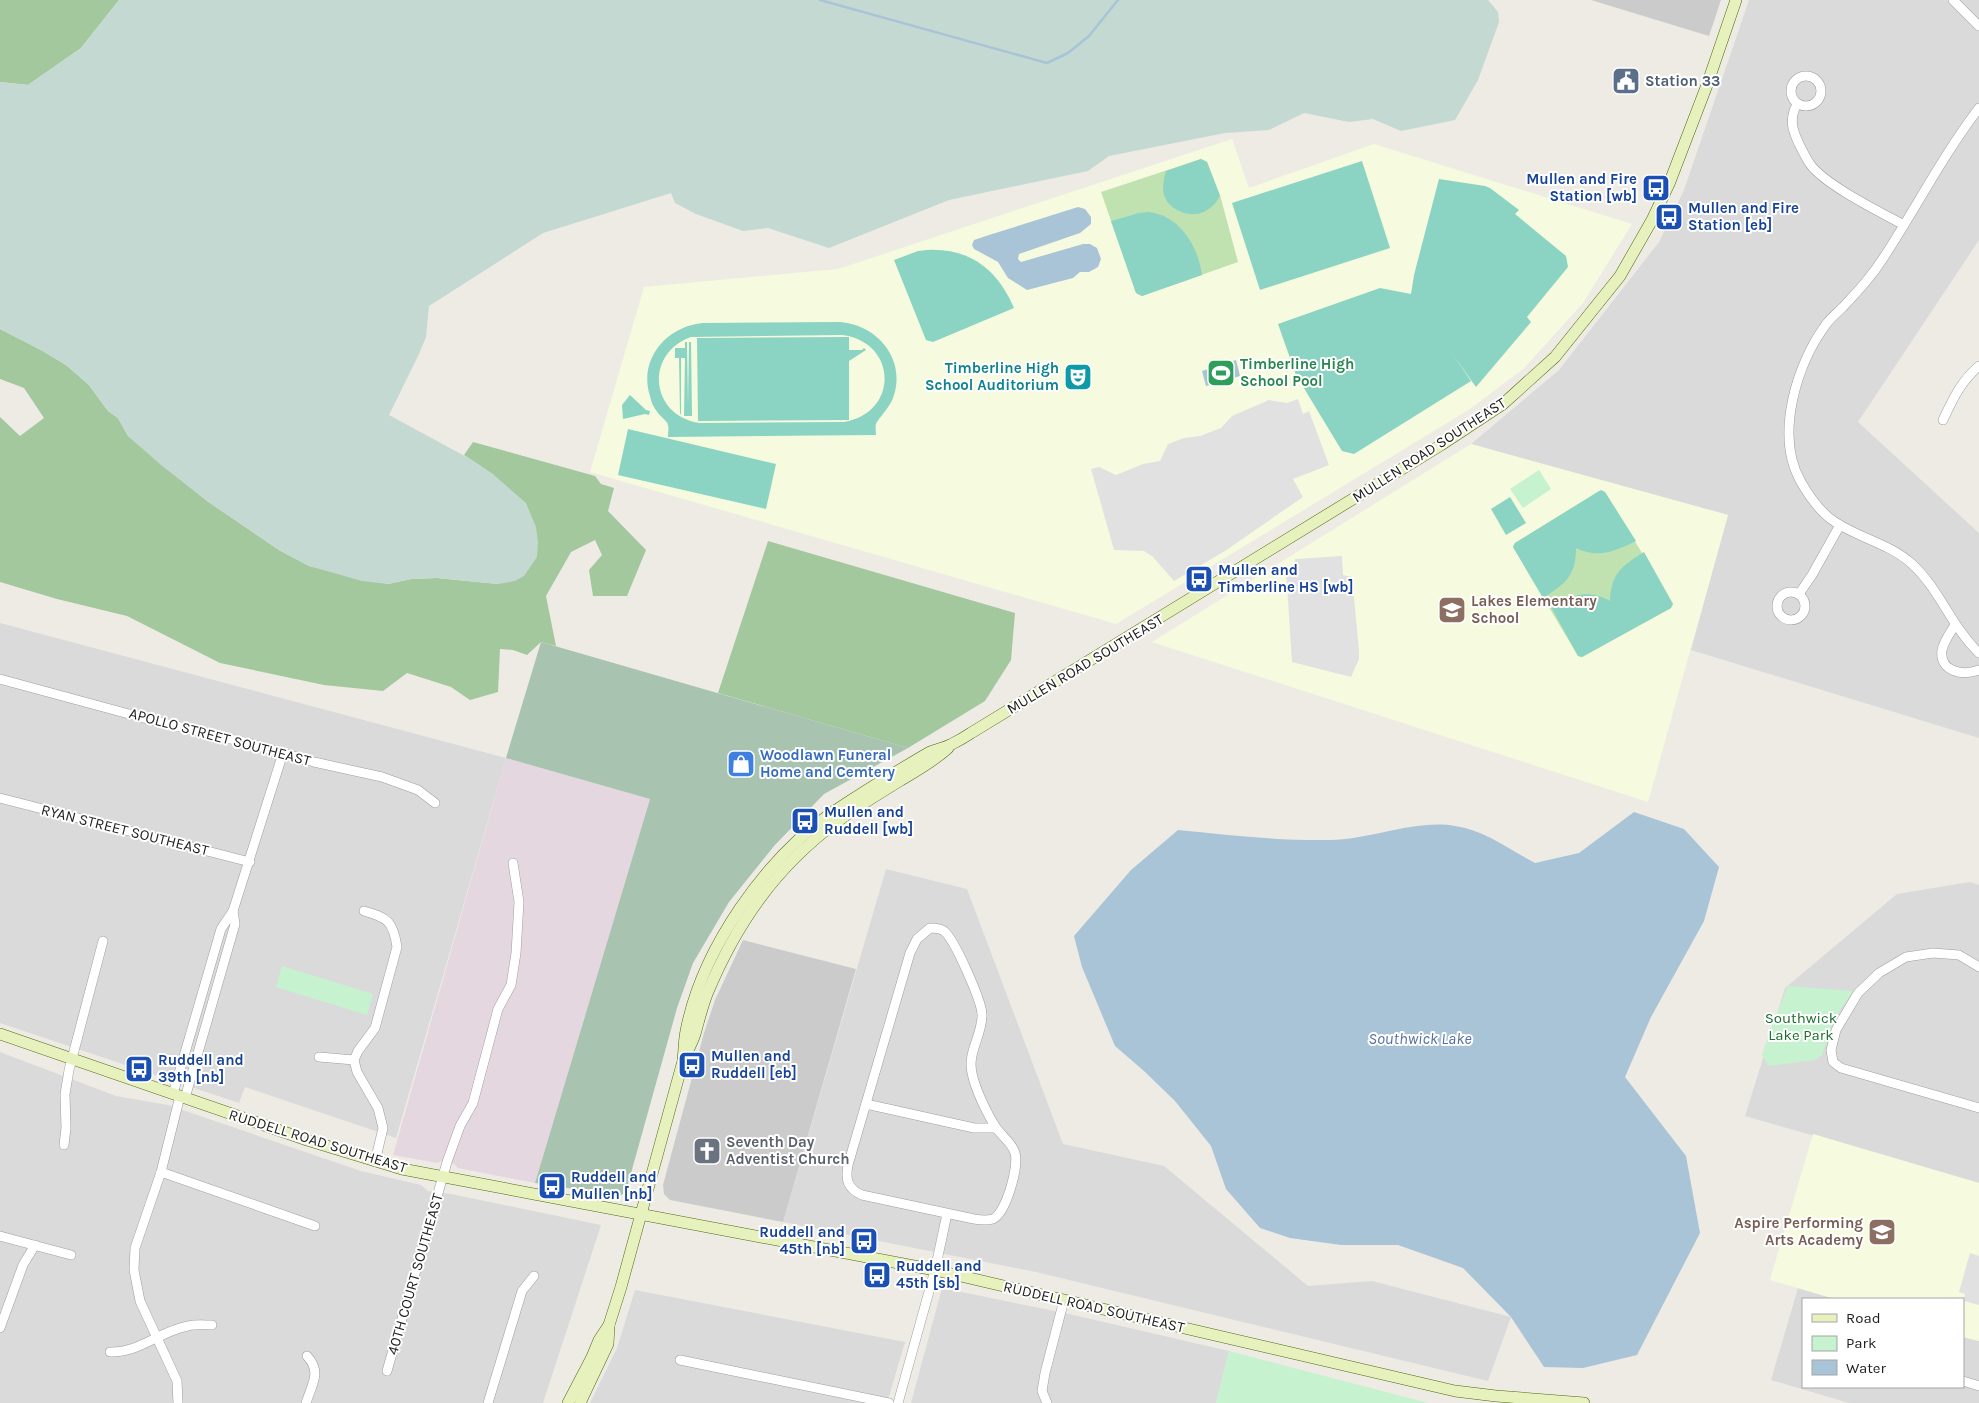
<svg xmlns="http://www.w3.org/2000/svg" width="1979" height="1403" font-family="Karla,sans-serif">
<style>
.residential{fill:#dbdada}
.industrial{fill:#e5d7e0}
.education{fill:#f6fbdf}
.religious{fill:#cbcbcb}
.grass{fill:#c0e2b0}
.forest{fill:#a3c89e}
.wetland{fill:#c3d9d2}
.cemetery{fill:#a8c3b0}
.park{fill:#c6f2d0}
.pitch{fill:#8bd3c3;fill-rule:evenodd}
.parking{fill:#e1e1e1}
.water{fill:#a9c4d6}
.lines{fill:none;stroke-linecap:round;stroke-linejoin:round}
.stream{stroke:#a9c4d6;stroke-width:2.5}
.street-casing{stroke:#9e9e9e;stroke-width:10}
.secondary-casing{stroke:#506711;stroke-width:12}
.street{stroke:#fff;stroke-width:9}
.secondary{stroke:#e6f1be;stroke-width:11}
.labels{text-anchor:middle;stroke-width:4;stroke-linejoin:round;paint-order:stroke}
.service-label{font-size:15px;font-weight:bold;fill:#4e5e75;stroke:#fff;text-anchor:start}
.transit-label{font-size:15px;font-weight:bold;fill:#164399;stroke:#fff;text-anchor:start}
.leisure-label{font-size:15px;font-weight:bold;fill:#27864d;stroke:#fff;text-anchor:start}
.culture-label{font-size:15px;font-weight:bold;fill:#0d838f;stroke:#fff;text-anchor:end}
.street-label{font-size:15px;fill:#1d1d1d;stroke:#fff}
.education-label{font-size:15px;font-weight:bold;fill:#785e54;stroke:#fff;text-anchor:start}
.shop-label{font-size:15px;font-weight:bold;fill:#366cbe;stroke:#fff;text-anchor:start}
.park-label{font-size:15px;fill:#186e2d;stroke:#fff}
.worship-label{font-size:15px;font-weight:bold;fill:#5b616d;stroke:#fff;text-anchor:start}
.water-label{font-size:16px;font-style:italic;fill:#556fa1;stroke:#fff}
</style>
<rect width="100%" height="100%" fill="#edebe4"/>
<g class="residential">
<polygon points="1749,0 1979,0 1979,240 1858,422 1979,533 1979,738 1691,650 1728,515 1471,444 1559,370 1659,242 1684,190"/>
<polygon points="0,623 506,758 396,1138 245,1087 239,1103 0,1023"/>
<polygon points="886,869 967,889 1063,1144 1164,1166 1308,1286 1372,1281 1511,1317 1488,1381 1036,1272 783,1222"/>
<polygon points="1970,882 1979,885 1979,1183 1745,1116 1785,988 1897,894"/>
<polygon points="0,1052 116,1096 168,1105 361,1171 421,1185 428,1191 451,1194 601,1225 543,1403 0,1403"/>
<polygon points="942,1288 1069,1314 1229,1351 1216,1403 911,1403"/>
<polygon points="1798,1288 1835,1299 1803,1299 1803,1387 1963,1387 1963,1337 1979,1341 1979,1403 1849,1403 1771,1380"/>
<polygon points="635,1290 905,1342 887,1403 590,1403 617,1348"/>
</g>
<polygon class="industrial" points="506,758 650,799 535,1183 458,1168 454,1164 442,1161 437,1163 393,1155"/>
<g class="education">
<polygon points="1232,139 1249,188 1374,144 1632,224 1583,303 1523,369 1470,409 1116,624 590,472 644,287 838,269"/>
<polygon points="1471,444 1728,515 1648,802 1152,642"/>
<polygon points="1813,1134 1979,1183 1979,1341 1963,1337 1963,1299 1835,1299 1770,1280"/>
</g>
<g class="religious">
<polygon points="1591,0 1721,0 1709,36"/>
<polygon points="743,940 856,969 783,1222 670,1200 664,1194 663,1185 704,1033 715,1000"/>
</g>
<g class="grass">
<polygon points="1201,159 1207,162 1220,195 1238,262 1142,296 1136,293 1101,192"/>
<polygon points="1599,491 1605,492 1673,604 1671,608 1582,657 1578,656 1513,547 1515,543"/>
</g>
<g class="forest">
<polygon points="0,0 119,0 81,48 28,85 0,82"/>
<polygon points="0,329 41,350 66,365 89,385 108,411 118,418 128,436 207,501 279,550 309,566 388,584 411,579 437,578 498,584 494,475 464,455 473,442 595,476 601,484 614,488 608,511 646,550 627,596 593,596 589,570 602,555 595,540 571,552 546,596 556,646 541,642 527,655 513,650 500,649 498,692 470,700 451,687 407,673 383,691 324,685 220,663 127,616 57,599 0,582 0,417 20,436 44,418 24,388 0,379"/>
<polygon points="768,541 1015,613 1011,660 985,701 908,748 718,693"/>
</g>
<polygon class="wetland" points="119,0 1488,0 1498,12 1499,22 1478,80 1455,120 1401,131 1373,119 1349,122 1304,113 1269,130 1225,133 1109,156 1088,171 949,200 829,248 768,228 743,231 696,214 675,203 671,193 543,233 429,306 426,337 419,354 389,415 472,460 494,475 526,503 536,527 538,542 537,557 524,576 515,581 498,584 437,578 411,579 388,584 362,581 309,566 279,550 207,501 161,465 128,436 118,418 108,411 89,385 66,365 41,350 0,329 0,82 28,85 81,48"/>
<polygon class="cemetery" points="541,642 908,748 824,794 774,846 729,902 693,963 677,1008 628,1184 625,1193 619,1196 535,1183 650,799 506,758"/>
<g class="park">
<polygon points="1539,470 1551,489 1523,508 1510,489"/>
<polygon points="282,966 373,994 367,1015 276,987"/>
<polygon points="1788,986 1853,991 1835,1018 1822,1055 1815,1060 1769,1066 1762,1055 1769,1033"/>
<polygon points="1229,1351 1428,1403 1216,1403"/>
</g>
<g class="pitch">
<path d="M 1201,159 L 1207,162 L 1220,196 C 1217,201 1213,207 1207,210 C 1193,220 1169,211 1164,195 C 1162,187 1164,178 1166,171 Z"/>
<polygon points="1362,161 1390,248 1260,290 1232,203"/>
<polygon points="1439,179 1485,186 1490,188 1519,210 1515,214 1566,256 1568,267 1527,317 1531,322 1476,387 1451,352 1471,381 1354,454 1342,451 1296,375 1278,324 1380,288 1411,294 1414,275"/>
<path d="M 1149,212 C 1180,216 1198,246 1202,275 L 1142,296 L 1136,293 L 1111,221 L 1139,213 Z"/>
<path d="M 927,250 C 970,248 997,269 1014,308 L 933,342 L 926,340 L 894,260 L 918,251 Z"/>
<path d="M 703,323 L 840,322 C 878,325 907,360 893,398 C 890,407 877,420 876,424 C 875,427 876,432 876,435 L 668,437 C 668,433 669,428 668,425 C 667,421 661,417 658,413 C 654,408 651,402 650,396 C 638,359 667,326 703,323 ZM 842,335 C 898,342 899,413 844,422 L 700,423 C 650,416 644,354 691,337 Z"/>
<polygon points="849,337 849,350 862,350 864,348 866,350 849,361 849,420 698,421 697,338"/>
<polygon points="685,342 687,342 688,405 689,342 691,342 692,416 684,416 685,358 681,358 681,414 680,414 679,358 675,358 675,348 685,348"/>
<polygon points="630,395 646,410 650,411 649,415 645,414 623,419 622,405"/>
<polygon points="628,429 776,464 766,509 618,475"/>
<path d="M 1601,490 L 1605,492 L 1636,541 C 1615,551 1599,559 1576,548 C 1576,576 1565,584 1543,598 L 1513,547 L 1515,543 Z"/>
<polygon points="1510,497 1526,523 1506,535 1491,509"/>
<path d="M 1644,552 L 1673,604 L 1671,608 L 1582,657 L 1578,656 L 1550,605 C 1572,596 1587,588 1610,601 C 1611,573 1622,566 1644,552 Z"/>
</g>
<g class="parking">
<polygon points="1298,399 1303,414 1309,411 1329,465 1293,479 1303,497 1225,551 1174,581 1153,557 1144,551 1114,550 1091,469 1099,467 1116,475 1143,464 1160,461 1168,444 1184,438 1200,436 1221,428 1232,416 1269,400 1287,403"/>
<polygon points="1342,556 1343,575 1352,577 1359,650 1359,659 1351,677 1292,662 1286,569 1296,569 1295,559"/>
<polygon points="1970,1253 1979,1256 1979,1305 1964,1301 1965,1294 1959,1292"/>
</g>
<g class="water">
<polygon points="1078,207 1085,209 1091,217 1091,224 1080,233 1019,254 1018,259 1021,262 1083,244 1090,244 1097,248 1101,259 1098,267 1089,272 1080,272 1073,278 1027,290 1008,278 998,262 974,249 972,245 974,240 989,235"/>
<polygon points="1236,360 1240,376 1206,386 1202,371"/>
<path d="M 1634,812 L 1684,829 L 1719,867 L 1704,921 L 1651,1017 L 1625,1077 L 1686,1156 L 1700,1233 L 1637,1355 L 1583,1368 L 1544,1367 L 1511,1317 L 1463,1268 L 1398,1245 L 1341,1245 L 1290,1238 L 1260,1228 L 1226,1189 L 1211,1146 L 1175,1101 L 1144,1071 L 1115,1046 L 1082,967 L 1074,936 L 1131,870 L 1178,830 C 1228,835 1279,841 1330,840 C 1370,840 1415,819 1455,826 C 1484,830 1510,850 1535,863 L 1579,853 Z"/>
</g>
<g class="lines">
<polyline class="stream" points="820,0 1047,63 1068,53 1089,36 1118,0"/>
<defs>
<g id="street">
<polyline points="1953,0 1979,26"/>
<circle cx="1806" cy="91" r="15"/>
<path d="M 1797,104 C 1789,119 1792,129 1799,144 C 1802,150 1806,158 1810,164 C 1825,185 1880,212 1904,225"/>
<path d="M 1979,108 C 1943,155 1916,208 1884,257 C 1872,276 1858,291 1843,307 C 1838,312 1832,317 1827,323 C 1797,363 1774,435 1801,482 C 1809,496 1821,513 1835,522 C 1859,538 1888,543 1911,563 C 1939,588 1951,626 1979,653"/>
<path d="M 1943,420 C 1953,399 1961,381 1979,366"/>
<circle cx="1791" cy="606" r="14"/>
<polyline points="1799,594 1812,575 1840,525"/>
<path d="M 1955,625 C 1950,633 1944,641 1942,650 C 1939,672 1963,676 1979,670"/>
<polyline points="0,679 151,720 248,743 314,762 382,777 418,790 435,803"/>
<polyline points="0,798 250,862"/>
<polyline points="233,911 283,753"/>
<path d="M 364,911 C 388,918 393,921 397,947 L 375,1028 L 358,1051 L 354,1060 L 357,1072 L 378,1108 L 383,1128 L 375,1162"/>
<path d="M 930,928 C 935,928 940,928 944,931 C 955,940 981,1000 982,1014 C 983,1034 967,1052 972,1073 C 975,1089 988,1116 997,1129 C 1003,1137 1012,1143 1015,1153 C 1019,1167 1006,1213 993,1219 C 986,1221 980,1220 974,1219 L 862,1195 C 848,1189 845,1180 848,1165 L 910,953 L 917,939 Z"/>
<polyline points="1979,967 1959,955 1933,953 1906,957 1879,973 1858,993 1836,1030 1831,1050 1833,1062 1841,1068 1979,1108"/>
<polyline points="319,1057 354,1060"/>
<polyline points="173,1094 221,929 233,911 235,924 185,1098"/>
<polyline points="866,1104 974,1128 996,1128"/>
<polyline points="64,1145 66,1128 65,1094 69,1070 103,941"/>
<polyline points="161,1172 315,1226"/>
<polyline points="0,1236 71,1255"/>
<polyline points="0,1328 23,1265 35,1245"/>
<path d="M 110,1352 C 139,1353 160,1331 188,1326 C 196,1324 204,1325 212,1325"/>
<polyline points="680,1360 889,1403"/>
<polyline points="387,1371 447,1162 460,1126 473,1103 498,1009 511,985 516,953 519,902 513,863"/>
<polyline points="1963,1381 1979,1386"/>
<polyline points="178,1403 177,1381 140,1301 134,1270 135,1248 161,1172 180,1096"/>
<path d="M 306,1403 C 312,1384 322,1372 307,1356"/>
<polyline points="488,1403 522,1291 534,1276"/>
<polyline points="898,1403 935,1270 947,1214"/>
<polyline points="1047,1403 1042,1391 1045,1373 1064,1300"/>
</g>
<g id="secondary">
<polyline points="0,1034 307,1140 402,1169 935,1270 1455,1391 1496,1396 1584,1403"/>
<path d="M 683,1061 C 684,1051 684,1041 686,1031 C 702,949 765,859 833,812 C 865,791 897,771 930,752 C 937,749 945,748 952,744 C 958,741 965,737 971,733 L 1441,445 L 1503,404 L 1555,357 L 1620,276 L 1652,220 L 1669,184 L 1707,85 L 1736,0"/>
<path d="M 568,1403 L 592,1357 L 599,1340 L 609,1325 L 621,1287 L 683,1061 C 687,1052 692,1043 695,1034 C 699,1020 702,1007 707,994 C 736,924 776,866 838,821 C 858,806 880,793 901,780 C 918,770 934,761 948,748"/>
<polyline points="580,1403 608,1344 609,1325"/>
</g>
</defs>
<use href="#street" class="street-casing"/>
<use href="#secondary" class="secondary-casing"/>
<use href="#street" class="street"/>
<use href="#secondary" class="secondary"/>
</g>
<defs>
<symbol id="civic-square" viewBox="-11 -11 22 22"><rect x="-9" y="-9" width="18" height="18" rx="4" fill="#5c6f8a" stroke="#fff"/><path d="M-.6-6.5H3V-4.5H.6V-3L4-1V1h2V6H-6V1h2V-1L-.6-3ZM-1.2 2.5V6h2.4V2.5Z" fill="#fff"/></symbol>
<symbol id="bus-square" viewBox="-11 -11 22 22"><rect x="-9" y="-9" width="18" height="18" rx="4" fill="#1a4fb4" stroke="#fff"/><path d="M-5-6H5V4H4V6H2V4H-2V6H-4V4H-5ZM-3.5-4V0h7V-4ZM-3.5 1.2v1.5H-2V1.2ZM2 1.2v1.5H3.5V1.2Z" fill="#fff"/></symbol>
<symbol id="stadium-square" viewBox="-11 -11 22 22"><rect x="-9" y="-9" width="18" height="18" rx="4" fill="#2e9e5b" stroke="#fff"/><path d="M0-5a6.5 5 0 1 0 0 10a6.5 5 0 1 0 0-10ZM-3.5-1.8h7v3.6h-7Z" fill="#fff"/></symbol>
<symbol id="theatre-square" viewBox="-11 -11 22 22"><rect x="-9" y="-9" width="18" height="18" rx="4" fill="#0f9aa8" stroke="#fff"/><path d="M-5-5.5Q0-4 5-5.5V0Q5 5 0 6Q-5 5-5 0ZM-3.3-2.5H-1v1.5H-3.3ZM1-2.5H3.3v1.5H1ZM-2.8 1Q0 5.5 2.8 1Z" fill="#fff"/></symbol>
<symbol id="school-square" viewBox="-11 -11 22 22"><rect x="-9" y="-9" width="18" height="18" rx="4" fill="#8d6e63" stroke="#fff"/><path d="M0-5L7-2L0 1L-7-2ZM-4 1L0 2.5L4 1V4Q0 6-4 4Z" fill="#fff"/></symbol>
<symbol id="shop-square" viewBox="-11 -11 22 22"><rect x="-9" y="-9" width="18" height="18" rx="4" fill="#3f7fe0" stroke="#fff"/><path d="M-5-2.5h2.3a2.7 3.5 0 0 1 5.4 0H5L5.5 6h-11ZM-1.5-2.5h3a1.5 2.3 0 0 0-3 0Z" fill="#fff"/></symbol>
<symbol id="church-square" viewBox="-11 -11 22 22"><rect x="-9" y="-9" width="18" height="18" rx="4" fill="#6b7280" stroke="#fff"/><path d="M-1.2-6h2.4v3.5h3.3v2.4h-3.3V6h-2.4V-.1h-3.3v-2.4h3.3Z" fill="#fff"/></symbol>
</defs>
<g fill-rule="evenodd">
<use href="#civic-square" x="1610" y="65" width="32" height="32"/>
<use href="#bus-square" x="1640" y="172" width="32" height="32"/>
<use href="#bus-square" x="1653" y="201" width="32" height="32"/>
<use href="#stadium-square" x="1205" y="357" width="32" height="32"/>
<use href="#theatre-square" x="1062" y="361" width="32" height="32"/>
<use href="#bus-square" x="1183" y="563" width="32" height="32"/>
<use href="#school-square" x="1436" y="594" width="32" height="32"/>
<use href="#shop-square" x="725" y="748" width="32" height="32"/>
<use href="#bus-square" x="789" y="805" width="32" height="32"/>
<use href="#bus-square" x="676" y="1049" width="32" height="32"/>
<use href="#bus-square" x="123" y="1053" width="32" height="32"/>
<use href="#church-square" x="691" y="1135" width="32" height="32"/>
<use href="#bus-square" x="536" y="1170" width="32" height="32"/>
<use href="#school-square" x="1866" y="1216" width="32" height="32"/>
<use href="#bus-square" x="848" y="1225" width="32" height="32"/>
<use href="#bus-square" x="861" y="1259" width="32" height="32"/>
</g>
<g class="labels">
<g class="service-label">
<text x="1645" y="86">Station 33</text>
</g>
<g class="transit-label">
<text x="1637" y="184" text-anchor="end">Mullen and Fire<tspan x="1637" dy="17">Station [wb]</tspan></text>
<text x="1688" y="213">Mullen and Fire<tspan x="1688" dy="17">Station [eb]</tspan></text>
<text x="1218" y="575">Mullen and<tspan x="1218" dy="17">Timberline HS [wb]</tspan></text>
<text x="824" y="817">Mullen and<tspan x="824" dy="17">Ruddell [wb]</tspan></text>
<text x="711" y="1061">Mullen and<tspan x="711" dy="17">Ruddell [eb]</tspan></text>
<text x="158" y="1065">Ruddell and<tspan x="158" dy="17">39th [nb]</tspan></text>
<text x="571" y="1182">Ruddell and<tspan x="571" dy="17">Mullen [nb]</tspan></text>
<text x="845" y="1237" text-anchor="end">Ruddell and<tspan x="845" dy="17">45th [nb]</tspan></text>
<text x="896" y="1271">Ruddell and<tspan x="896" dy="17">45th [sb]</tspan></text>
</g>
<g class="leisure-label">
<text x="1240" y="369">Timberline High<tspan x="1240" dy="17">School Pool</tspan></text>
</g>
<g class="culture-label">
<text x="1059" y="373">Timberline High<tspan x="1059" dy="17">School Auditorium</tspan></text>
</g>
<g class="street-label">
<text transform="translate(1429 450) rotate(-33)" y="5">MULLEN ROAD SOUTHEAST</text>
<text transform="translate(1085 664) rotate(-31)" y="5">MULLEN ROAD SOUTHEAST</text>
<text transform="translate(220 737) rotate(15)" y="5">APOLLO STREET SOUTHEAST</text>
<text transform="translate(125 830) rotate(14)" y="5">RYAN STREET SOUTHEAST</text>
<text transform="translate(318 1141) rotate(17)" y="5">RUDDELL ROAD SOUTHEAST</text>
<text transform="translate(415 1274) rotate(-74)" y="5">40TH COURT SOUTHEAST</text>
<text transform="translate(1094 1307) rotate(13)" y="5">RUDDELL ROAD SOUTHEAST</text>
</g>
<g class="education-label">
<text x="1471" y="606">Lakes Elementary<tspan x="1471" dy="17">School</tspan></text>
<text x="1863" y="1228" text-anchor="end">Aspire Performing<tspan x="1863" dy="17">Arts Academy</tspan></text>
</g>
<g class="shop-label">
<text x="760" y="760">Woodlawn Funeral<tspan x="760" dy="17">Home and Cemtery</tspan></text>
</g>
<g class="park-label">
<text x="1801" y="1023">Southwick<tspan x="1801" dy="17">Lake Park</tspan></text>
</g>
<g class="worship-label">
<text x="726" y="1147">Seventh Day<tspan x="726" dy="17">Adventist Church</tspan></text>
</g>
<g class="water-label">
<text x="1420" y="1044">Southwick Lake</text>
</g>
</g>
<rect x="1802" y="1298" width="162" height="90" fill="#ffffff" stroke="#a5a5a5"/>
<rect x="1812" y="1314" width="25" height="8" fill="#e6f1be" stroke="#a5a5a5"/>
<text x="1846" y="1323" font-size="15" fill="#1d1d1d">Road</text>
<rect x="1812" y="1336" width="25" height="15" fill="#c6f2d0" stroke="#a5a5a5"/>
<text x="1846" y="1348" font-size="15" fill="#1d1d1d">Park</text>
<rect x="1812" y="1360" width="25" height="15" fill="#a9c4d6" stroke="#a5a5a5"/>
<text x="1846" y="1373" font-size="15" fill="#1d1d1d">Water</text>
</svg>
